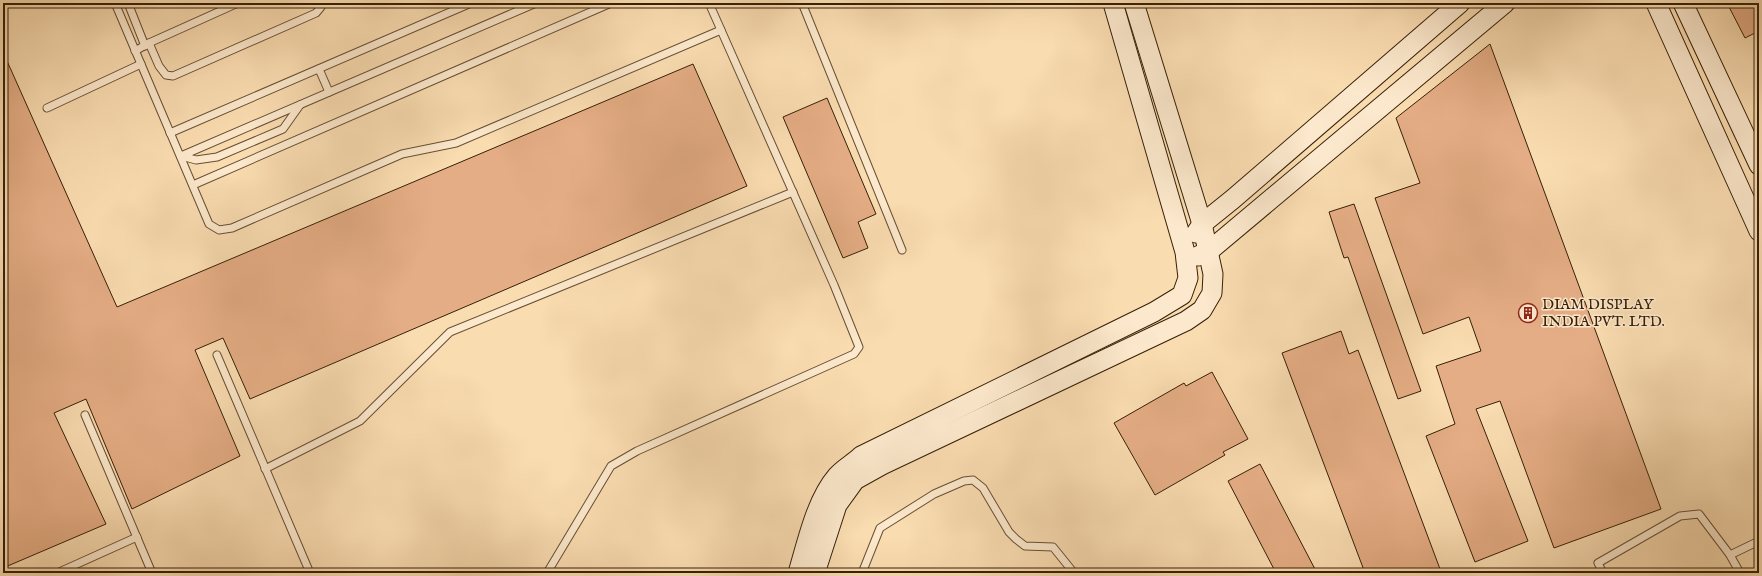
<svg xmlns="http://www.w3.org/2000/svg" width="1762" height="576" font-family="'IM FELL English',serif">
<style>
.building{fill:#e5ad85;stroke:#362006}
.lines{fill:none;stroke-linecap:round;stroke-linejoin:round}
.lane-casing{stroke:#674f31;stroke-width:9}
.secondary-casing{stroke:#362006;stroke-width:21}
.lane{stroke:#fce8cc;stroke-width:7}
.secondary{stroke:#fce8cc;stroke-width:19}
.labels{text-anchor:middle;stroke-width:3;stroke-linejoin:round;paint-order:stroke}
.poi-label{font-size:15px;fill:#362006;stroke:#fce8cc;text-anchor:start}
</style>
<rect width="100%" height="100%" fill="#fadcb1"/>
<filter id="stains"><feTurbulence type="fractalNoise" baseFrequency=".005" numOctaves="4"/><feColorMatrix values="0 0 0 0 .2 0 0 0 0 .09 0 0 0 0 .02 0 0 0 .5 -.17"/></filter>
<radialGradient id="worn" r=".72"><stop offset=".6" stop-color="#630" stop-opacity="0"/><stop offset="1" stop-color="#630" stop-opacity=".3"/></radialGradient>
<g class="building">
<polygon points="1727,3 1759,3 1759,31 1745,38"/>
<polygon points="1490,44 1661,509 1554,548 1500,401 1476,409 1528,541 1475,562 1426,436 1455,424 1436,366 1481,351 1469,317 1423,334 1375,198 1420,183 1396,118"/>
<polygon points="3,52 117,307 693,64 747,186 250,399 223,338 195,350 240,456 132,509 86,399 54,413 106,524 3,568"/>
<polygon points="827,98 876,214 858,222 868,248 843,258 783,117"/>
<polygon points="1354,204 1421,391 1398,399 1348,257 1344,258 1329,212"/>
<polygon points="1341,331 1349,354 1358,350 1440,569 1431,573 1365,573 1282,353"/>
<polygon points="1212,372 1248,439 1223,452 1225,455 1155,495 1114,423 1184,383 1186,386"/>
<polygon points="1260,464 1317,573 1276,573 1228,481"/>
</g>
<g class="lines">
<defs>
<g id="lane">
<polyline points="115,3 209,224 219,230 232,228 402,154 456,143 721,30"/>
<polyline points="128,3 145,46"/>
<polyline points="802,3 902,250"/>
<polyline points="1136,7 1147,3"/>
<polyline points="149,43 159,66 166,75 173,76 316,13 321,7 320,3"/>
<polyline points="135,51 149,43 238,3"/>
<polyline points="319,69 329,92"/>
<polyline points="47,108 141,64"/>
<polyline points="170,133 471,3"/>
<polyline points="181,156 536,3"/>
<polyline points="181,156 196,160 217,157 283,129 300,105"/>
<polyline points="193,185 611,3"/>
<polyline points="217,355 310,573"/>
<polyline points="85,415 152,573"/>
<polyline points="265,469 360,421 450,332 793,192"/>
<polyline points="57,573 137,537"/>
<polyline points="547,573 611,466 637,451 854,354 859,347 834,285 709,3"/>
<polyline points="862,573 880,528 934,494 964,481 973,480 983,488 1009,532 1016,539 1025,546 1053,547 1074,573"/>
<polyline points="1603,573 1598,563 1680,516 1699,514 1730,555"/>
<polyline points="1740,573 1730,555 1759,541"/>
</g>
<g id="secondary">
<polyline points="1656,3 1759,231"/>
<polyline points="1683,3 1759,165"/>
<polyline points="1196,233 1202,224 1233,199 1460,3"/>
<polyline points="1198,256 1209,251 1505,3"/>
<path d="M 798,573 C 807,543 816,500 837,476 C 844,468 854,463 861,456 L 1154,312 L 1182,295 L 1188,278 L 1185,252 L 1113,3"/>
<polyline points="815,573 837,505 855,480 882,465 1186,321 1202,310 1212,293 1213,274 1202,224 1134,3"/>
</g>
</defs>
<use href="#lane" class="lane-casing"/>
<use href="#secondary" class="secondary-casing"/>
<use href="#lane" class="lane"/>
<use href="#secondary" class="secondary"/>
</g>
<defs>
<symbol id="building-ring" viewBox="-11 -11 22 22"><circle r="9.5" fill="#fce8cc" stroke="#8f2418" stroke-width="1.5"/><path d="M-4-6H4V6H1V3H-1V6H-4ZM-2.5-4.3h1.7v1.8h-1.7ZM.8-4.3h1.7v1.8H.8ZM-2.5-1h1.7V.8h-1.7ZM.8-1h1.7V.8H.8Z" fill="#8f2418"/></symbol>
</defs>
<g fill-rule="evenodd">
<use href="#building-ring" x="1517" y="302" width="22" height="22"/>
</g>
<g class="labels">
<g class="poi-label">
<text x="1542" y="309">DIAM DISPLAY<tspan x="1542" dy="17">INDIA PVT. LTD.</tspan></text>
</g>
</g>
<rect width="1762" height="576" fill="none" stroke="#fadcb1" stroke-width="16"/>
<rect x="4" y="4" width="1754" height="568" fill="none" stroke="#362006" stroke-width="2"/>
<rect x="8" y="8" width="1746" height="560" fill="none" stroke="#362006"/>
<rect width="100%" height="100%" filter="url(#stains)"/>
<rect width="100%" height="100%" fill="url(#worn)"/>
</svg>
